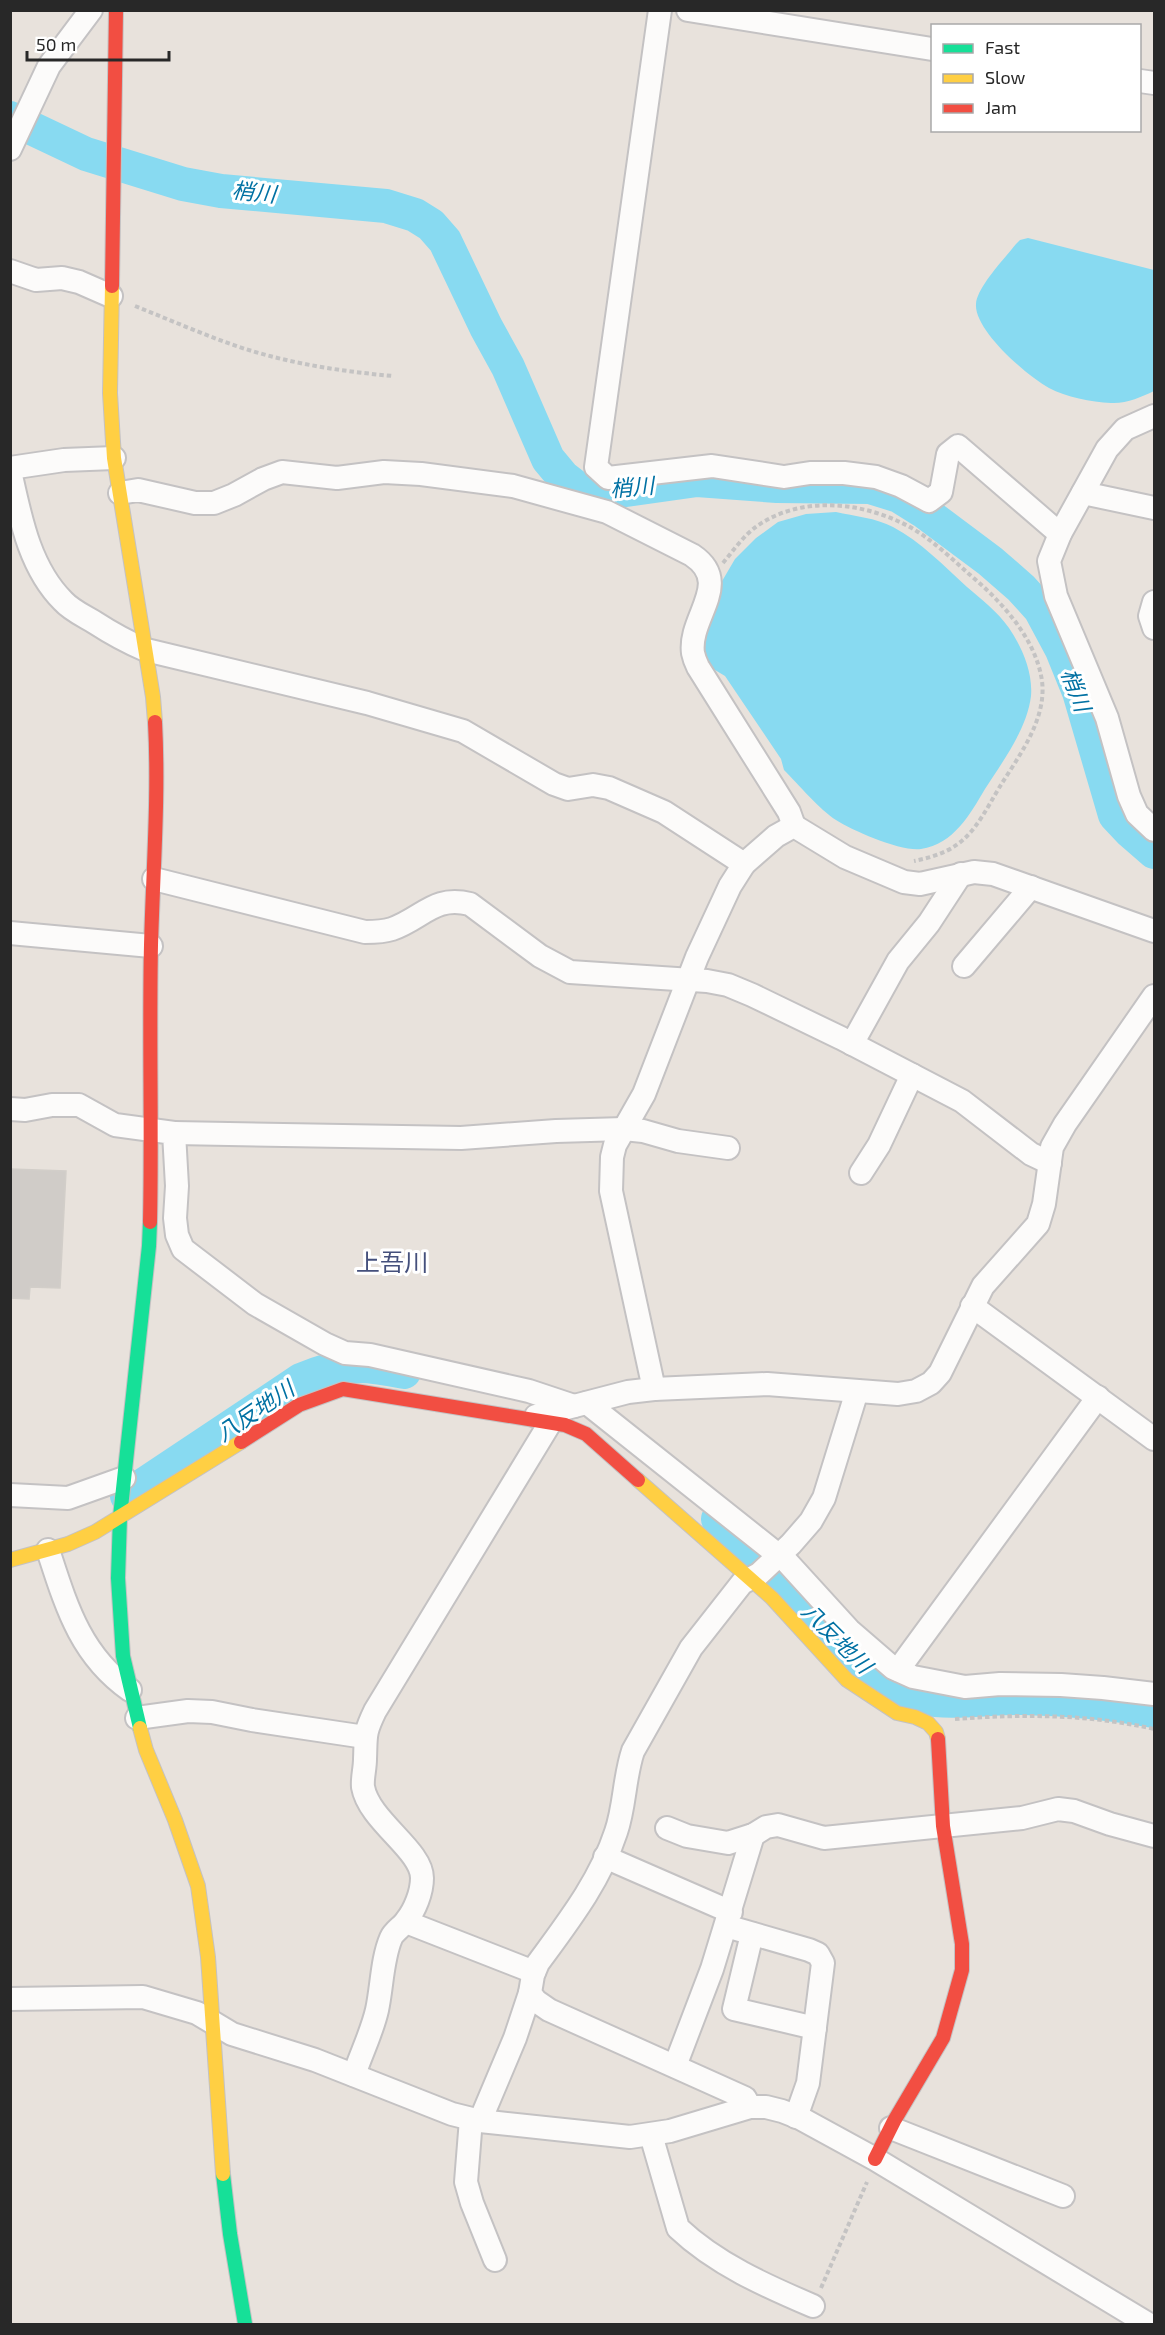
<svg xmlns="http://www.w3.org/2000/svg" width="1165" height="2335" font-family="'Exo 2','Noto Sans JP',sans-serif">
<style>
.water{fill:#88daf1}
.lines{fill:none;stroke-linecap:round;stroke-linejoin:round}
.river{stroke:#88daf1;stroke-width:34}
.building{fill:#d0ccc8;stroke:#d2cec9;stroke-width:1.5}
.street-casing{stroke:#c4c2c3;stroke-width:26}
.fast-casing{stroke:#c4c2c3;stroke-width:16}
.slow-casing{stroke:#c4c2c3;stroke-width:16}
.jam-casing{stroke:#c4c2c3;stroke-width:16}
.path{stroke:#c4c3c3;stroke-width:4;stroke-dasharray:4.5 3;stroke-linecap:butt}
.street{stroke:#fcfbfa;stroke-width:22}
.fast{stroke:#16e098;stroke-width:14}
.slow{stroke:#ffcf43;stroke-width:14}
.jam{stroke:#f24e42;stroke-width:14}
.labels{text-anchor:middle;stroke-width:6;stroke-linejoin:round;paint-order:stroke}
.water-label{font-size:22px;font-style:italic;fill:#0171a3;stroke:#fff}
.quarter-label{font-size:24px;fill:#45507c;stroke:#fff}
</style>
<rect width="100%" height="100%" fill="#e8e2dc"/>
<g class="water">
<path d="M 1028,238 L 1154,270 L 1154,391 C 1141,397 1126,404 1111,403 C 1091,402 1066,397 1049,388 C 1027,376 974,330 976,304 C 977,287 1005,258 1016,244 L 1020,240 Z"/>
<path d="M 836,512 C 854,516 876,518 893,527 C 921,542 943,565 967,587 C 981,599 998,612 1009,628 C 1022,647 1033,672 1031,696 C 1027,729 1003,761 985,789 C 970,814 954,844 921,849 C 902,852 853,831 836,820 C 820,810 798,784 784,770 L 781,759 L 725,676 L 710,667 L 701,646 L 718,588 L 735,559 L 756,538 L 778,522 L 806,514 Z"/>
</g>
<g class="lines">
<g class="river">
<polyline points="10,118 86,154 183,184 221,191 386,206 415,215 431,225 445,241 486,327 508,367 548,459 563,477 576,487 590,492 612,492 697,480 777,486 870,487 899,496 923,511 990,561 1021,588 1040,609 1062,650 1079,692 1115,815 1131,832 1154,852"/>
<path d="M 127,1496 L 301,1380 C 341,1363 362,1363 404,1372"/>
<path d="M 718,1519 C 747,1544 775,1569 800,1598 C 827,1628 853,1665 888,1685 C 934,1711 974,1697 1022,1698 C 1067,1699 1110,1703 1154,1711"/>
</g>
</g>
<polygon class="building" points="10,1169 66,1171 60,1288 30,1287 29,1299 10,1298"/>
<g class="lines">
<defs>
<g id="street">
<polyline points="660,10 596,467 608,478 712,466 784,477 810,473 844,473 876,477 901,486 929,501 941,492 948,454 958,446 1060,534"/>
<polyline points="688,10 932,49"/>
<polyline points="1140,81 1154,83"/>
<polyline points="10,149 49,66 91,10"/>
<polyline points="10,271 36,280 62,278 79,282 111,296"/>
<polyline points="1154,416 1125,429 1107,449 1060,534 1049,561 1056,596 1107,718 1129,796 1137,814 1154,830"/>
<polyline points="10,468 64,460 114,458"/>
<path d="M 10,471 C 20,516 29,567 63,601 C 71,610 84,616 94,622 C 111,633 127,642 146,650 L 367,703 L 463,731 L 554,784 L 568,789 L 593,785 L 609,788 L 664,812 L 744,864 L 776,836 L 794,826 L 845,857 L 904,882 L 920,884 L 974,872 L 993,874 L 1154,931"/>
<path d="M 120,493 L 138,490 L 195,503 L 214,503 L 234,495 L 263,479 L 282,472 L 337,478 L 384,472 L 421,474 L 513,486 L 607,512 L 692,555 C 734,583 688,617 693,653 C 694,658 696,663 698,667 L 789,812 L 794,826"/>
<polyline points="1083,493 1154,508"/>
<polyline points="1154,602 1150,616 1154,628"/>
<path d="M 154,879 L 365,932 C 374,932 383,932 392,929 C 423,918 434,895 470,904 L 540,956 L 570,972 L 707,981 L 728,985 L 752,995 L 841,1038 L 962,1101 L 1031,1154 L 1050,1163"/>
<polyline points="10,933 151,946"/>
<polyline points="964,966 1031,887"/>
<polyline points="852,1044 898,961 929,923 961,874"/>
<polyline points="10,1109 25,1110 52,1105 79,1105 115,1125 174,1133 177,1186 175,1218 177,1235 183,1249 255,1304 325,1344 345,1353 370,1355 529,1391 574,1406"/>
<polyline points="174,1133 461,1138 556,1131 624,1129 643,1131 678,1141 728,1148"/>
<polyline points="861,1173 879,1145 912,1075"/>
<polyline points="972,1306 1154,1439"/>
<polyline points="654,1389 611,1191 612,1157 615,1145 644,1094 697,957 730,886 744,864"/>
<polyline points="587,1403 787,1562 849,1630 893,1668 913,1677 965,1687 1000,1684 1061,1685 1103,1688 1154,1694"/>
<polyline points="536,1416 628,1392 654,1389 767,1384 898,1394 916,1391 931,1383 940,1373 983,1286 1038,1224 1044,1204 1052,1147 1065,1124 1154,996"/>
<polyline points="10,1495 68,1498 124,1478"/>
<path d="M 48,1550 C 66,1605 80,1655 130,1690"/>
<polyline points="898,1670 1098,1397"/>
<polyline points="137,1718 188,1711 212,1712 252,1720 365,1737"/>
<polyline points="667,1828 687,1836 728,1843 753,1835 766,1827 778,1825 824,1838 1022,1818 1058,1809 1074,1811 1110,1824 1154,1836"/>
<polyline points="605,1857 731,1912"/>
<polyline points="406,1922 534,1972"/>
<polyline points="726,1926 809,1950 818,1954 823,1963 808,2083 796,2117"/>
<polyline points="752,1934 734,2009 815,2028"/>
<polyline points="10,1999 143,1997 197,2013 232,2034 315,2060 452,2114 480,2121 630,2137 670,2131 750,2107 766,2107 782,2111 800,2118 875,2159 1148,2324"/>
<polyline points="675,2066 712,1969 753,1835"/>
<path d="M 354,2075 C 361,2054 372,2032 377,2010 C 382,1987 382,1959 391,1938 C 394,1931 402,1927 406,1921 C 415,1910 422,1892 422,1878 C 422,1850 369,1821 363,1787 C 362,1778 365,1769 365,1759 C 366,1735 364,1734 375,1711 L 550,1423"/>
<path d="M 750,2107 L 745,2098 L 549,2010 L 536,2001 L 530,1993 L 533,1975 L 538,1963 C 568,1922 600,1881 616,1832 C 625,1806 624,1778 633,1751 L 691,1648 L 742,1583 L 759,1574 L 791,1544 L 811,1521 L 824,1498 L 857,1391"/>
<polyline points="471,2119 466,2182 472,2203 495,2260"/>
<polyline points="480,2121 515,2038 530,1993"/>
<polyline points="891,2128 1063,2196"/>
<path d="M 651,2135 L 678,2228 C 716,2264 766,2286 813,2306"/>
</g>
<g id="fast">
<polyline points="140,1728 123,1656 118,1578 120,1517 149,1246 150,1222"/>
<polyline points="223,2174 230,2234 245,2324"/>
</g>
<g id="slow">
<polyline points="112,286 110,393 114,458 153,697 155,722"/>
<polyline points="638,1480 772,1598 847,1680 897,1713 915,1717 928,1723 936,1732 938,1739"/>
<polyline points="10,1560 68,1544 95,1532 241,1442"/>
<polyline points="140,1728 146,1750 175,1820 198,1886 208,1957 223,2174"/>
</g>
<g id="jam">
<polyline points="112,286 116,10"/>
<path d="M 150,1222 C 152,1129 149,1037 151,945 C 153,870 159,796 155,722"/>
<polyline points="241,1442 299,1405 343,1389 565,1425 586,1434 638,1480"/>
<polyline points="875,2159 894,2121 943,2038 962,1970 962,1944 943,1826 938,1739"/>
</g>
</defs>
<use href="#street" class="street-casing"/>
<use href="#fast" class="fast-casing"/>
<use href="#slow" class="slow-casing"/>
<use href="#jam" class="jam-casing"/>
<g class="path">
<path d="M 135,306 C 165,318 195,331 225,342 C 279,362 337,371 393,376"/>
<path d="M 723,563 C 733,551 744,535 757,526 C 799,497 855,501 900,522 C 926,534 948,555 969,574 C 1000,600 1036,638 1042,681 C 1047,720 1018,757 999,788 C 974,831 965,851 914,861"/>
<path d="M 955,1719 C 1022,1714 1088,1714 1154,1729"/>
<polyline points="821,2288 867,2182"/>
</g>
<use href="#street" class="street"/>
<use href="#fast" class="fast"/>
<use href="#slow" class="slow"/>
<use href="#jam" class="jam"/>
</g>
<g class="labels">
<g class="water-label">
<text transform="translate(254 192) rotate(6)" y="8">梢川</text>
<text transform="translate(632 487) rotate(-5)" y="8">梢川</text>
<text transform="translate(1076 690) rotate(69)" y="8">梢川</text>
<text transform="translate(255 1411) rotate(-34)" y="8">八反地川</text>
<text transform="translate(837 1638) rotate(45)" y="8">八反地川</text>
</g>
<g class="quarter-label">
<text x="392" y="1271">上吾川</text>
</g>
</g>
<rect width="1165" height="2335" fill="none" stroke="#282828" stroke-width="24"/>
<rect x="931" y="24" width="210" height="108" fill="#ffffff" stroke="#a9a9a9" stroke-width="1.5"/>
<rect x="943" y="44" width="30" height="9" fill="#16e098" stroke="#a9a9a9" stroke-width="1.5"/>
<text x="985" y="54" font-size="18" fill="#282828">Fast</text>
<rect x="943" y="74" width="30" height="9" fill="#ffcf43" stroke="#a9a9a9" stroke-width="1.5"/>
<text x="985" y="84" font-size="18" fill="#282828">Slow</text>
<rect x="943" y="104" width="30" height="9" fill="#f24e42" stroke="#a9a9a9" stroke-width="1.5"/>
<text x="985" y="114" font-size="18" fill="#282828">Jam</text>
<path d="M27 51v9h142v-9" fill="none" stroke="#282828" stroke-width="3"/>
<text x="36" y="51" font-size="18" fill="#282828" stroke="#ffffff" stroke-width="4.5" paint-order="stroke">50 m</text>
</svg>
